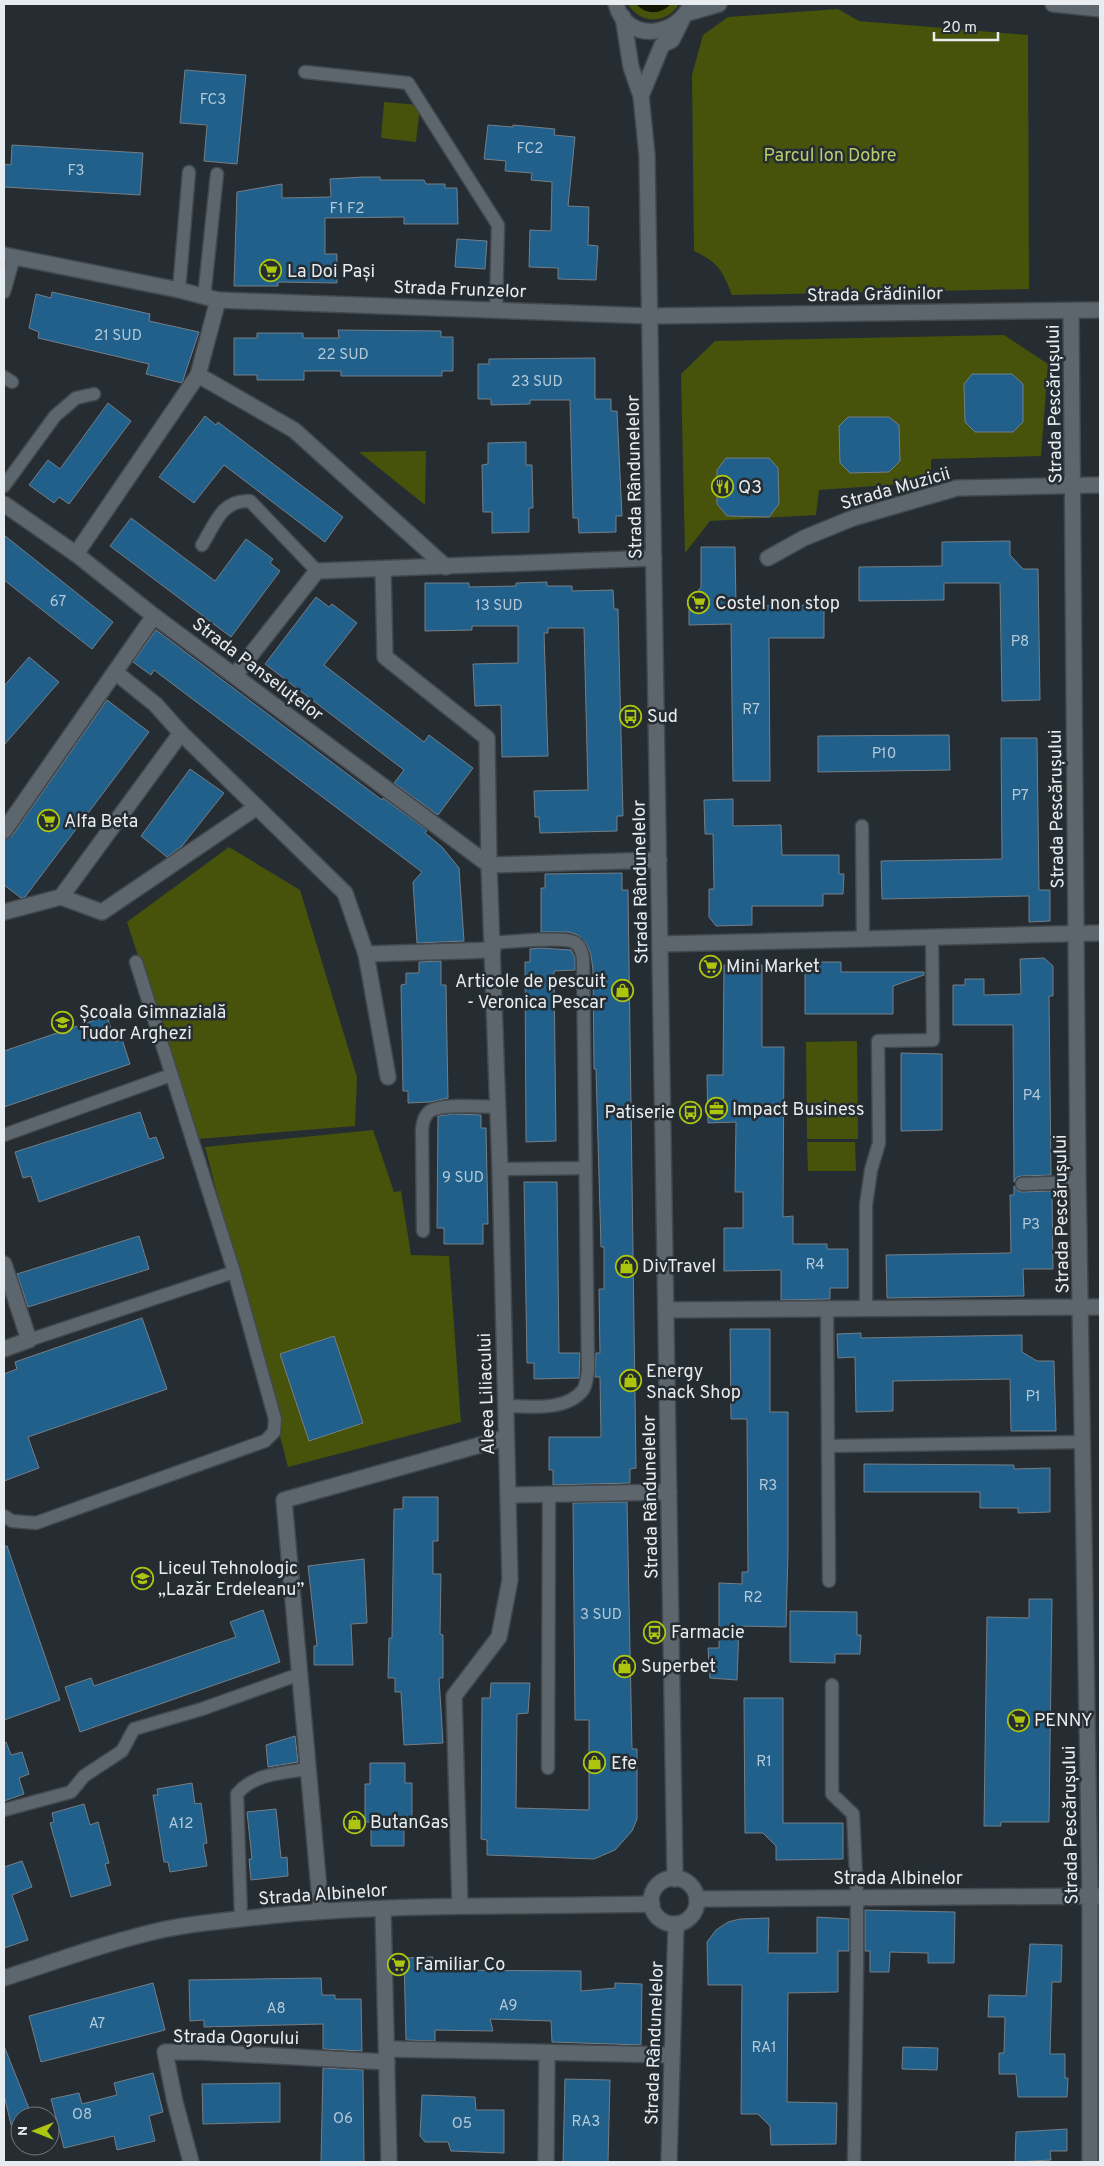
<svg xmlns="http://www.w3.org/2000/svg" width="1104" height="2166" font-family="Overpass,sans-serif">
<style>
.green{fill:#47520b}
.water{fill:#121603}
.building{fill:#20608b;stroke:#757e86}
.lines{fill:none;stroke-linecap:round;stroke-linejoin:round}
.lane-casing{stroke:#42494e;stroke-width:15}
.street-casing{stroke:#42494e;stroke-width:18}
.secondary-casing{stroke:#42494e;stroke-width:18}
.lane{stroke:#5d666d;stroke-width:12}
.street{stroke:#5d666d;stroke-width:15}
.secondary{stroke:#5d666d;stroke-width:15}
.labels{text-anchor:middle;stroke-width:5;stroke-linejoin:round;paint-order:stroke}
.number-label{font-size:15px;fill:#b4c9d7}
.park-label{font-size:18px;fill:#bacd6c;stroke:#252d33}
.poi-label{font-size:18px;fill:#e6ecf0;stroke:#252d33;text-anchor:start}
.street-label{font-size:18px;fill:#e6ecf0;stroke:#252d33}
</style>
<rect width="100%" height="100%" fill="#252d33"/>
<g class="green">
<path d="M 628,4 L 679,4 C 667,25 639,24 628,4 Z"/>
<path d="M 838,9 L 859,21 L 1028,35 L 1029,289 L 732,295 C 722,270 719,263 694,251 L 692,75 L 703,35 L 728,17 Z"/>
<polygon points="384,102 420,105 416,142 381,138"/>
<polygon points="1004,335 1048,364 1041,456 931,459 931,482 819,490 816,515 710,521 685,553 681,374 715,341"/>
<polygon points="426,451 425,505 359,452"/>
<polygon points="229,847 300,890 357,1077 355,1126 198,1139 127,922"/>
<polygon points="857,1041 858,1139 807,1139 806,1042"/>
<polygon points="373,1130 394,1192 401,1191 411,1255 449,1256 461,1422 288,1467 205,1147"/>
<polygon points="807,1142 855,1142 856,1171 808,1171"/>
</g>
<path class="water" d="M 636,4 L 671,4 C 660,15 646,15 636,4 Z"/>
<g class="building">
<polygon points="185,70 246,75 237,164 204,161 207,125 180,123"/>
<polygon points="488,125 513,127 513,125 555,129 554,135 575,137 568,206 589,207 588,245 598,246 596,280 558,279 558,268 529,267 530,230 551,231 552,182 531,180 532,173 505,171 506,161 484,159"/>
<polygon points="12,145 143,153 140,195 4,187 4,164 11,165"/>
<polygon points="363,177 380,177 380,180 424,180 426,184 445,184 445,188 457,188 458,224 404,224 404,217 325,218 325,254 337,254 337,283 278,282 278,286 234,286 237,192 282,184 282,198 331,197 330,179"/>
<polygon points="457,239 487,241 485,269 455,267"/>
<polygon points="52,292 150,314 149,321 199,332 182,383 146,374 149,364 38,338 39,332 29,328 36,294 51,298"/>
<polygon points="338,330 441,331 441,337 453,337 453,371 442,371 442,376 341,376 341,371 304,371 304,380 257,380 257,375 234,375 234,338 257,338 257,333 303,333 303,338 339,338"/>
<polygon points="595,358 595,399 611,399 611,411 617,411 622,516 616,516 616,532 579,533 578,518 573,518 570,400 530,400 530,404 491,405 491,399 478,399 478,364 489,364 489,359"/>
<polygon points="972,374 1012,374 1023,384 1023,422 1013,432 975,432 965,422 964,384"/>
<polygon points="108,403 131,421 69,504 59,497 54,503 29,485 48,460 60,469"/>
<polygon points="205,416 216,425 218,422 343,517 325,542 224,465 194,503 159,477"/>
<polygon points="848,417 889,417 899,425 900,461 889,472 850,473 840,463 839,426"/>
<polygon points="526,442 526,465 532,465 533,508 529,508 529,532 492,533 492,512 483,512 482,465 488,464 488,443"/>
<polygon points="726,458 769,458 778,468 779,504 769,517 727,516 717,504 717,470"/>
<polygon points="131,518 215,581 246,539 273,559 270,563 280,571 231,637 110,546"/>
<polygon points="4,535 113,622 92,649 4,580"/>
<polygon points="1010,541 1010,555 1023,569 1038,569 1040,700 1002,701 1000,583 944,583 944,600 859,601 859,567 942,566 942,542"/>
<polygon points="701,547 735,547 736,606 824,605 824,638 769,638 770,781 733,781 731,624 689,625 689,602 701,587"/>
<polygon points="547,582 547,586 572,586 572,591 613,590 614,609 618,609 623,816 617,816 617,831 540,833 539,817 535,817 534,791 588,790 584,628 548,628 548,633 544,633 548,756 502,757 501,705 475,706 473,664 518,663 518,626 472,626 472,630 425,631 425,583 469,583 469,587 516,586 516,583"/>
<polygon points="316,597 329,607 332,604 357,623 324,665 424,742 429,735 473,768 438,815 394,783 404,770 265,664"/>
<polygon points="156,630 382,800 383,798 427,830 425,833 442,847 459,868 464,941 417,943 413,882 422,872 154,670 151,675 133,662"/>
<polygon points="29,657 59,682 4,745 4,686"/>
<polygon points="107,700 149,732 25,897 21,898 4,885 4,840 12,836"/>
<polygon points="949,735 950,770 818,772 818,736"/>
<polygon points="1001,738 1037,738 1039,890 1050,890 1050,921 1029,922 1029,896 882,899 881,861 1002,859"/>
<polygon points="190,769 224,793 182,846 167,857 141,836"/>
<polygon points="733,799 733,826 781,825 782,855 839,855 839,874 844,874 843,894 823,894 823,906 752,906 752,925 716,926 709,917 709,889 714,889 713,834 705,834 704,800"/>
<polygon points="622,873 622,890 628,890 636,1468 630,1469 630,1483 553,1485 553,1470 549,1470 549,1437 601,1437 600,1377 595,1377 596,1353 600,1353 599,1289 604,1289 604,1247 601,1247 596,1069 594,1069 593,970 591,955 586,943 578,935 569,932 541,932 541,888 545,888 545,874"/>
<polygon points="541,948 571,950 575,958 575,970 554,971 556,1141 526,1142 525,962 530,962 530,949"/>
<polygon points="1044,958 1053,966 1053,996 1049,996 1051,1175 1021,1176 1017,1177 1014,1182 1013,1025 953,1025 953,985 965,985 965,979 984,979 984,995 1021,994 1020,959"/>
<polygon points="441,961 441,985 446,985 448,1098 430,1102 408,1103 408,1091 403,1091 401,985 406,984 406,973 419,973 419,962"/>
<polygon points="810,962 841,962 841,972 924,972 924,975 893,986 893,1014 805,1014 805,971 810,971"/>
<polygon points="724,965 762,965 762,1047 784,1047 783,1217 793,1216 793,1244 827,1244 827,1249 848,1249 848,1288 830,1288 830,1299 781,1300 781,1270 724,1271 724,1228 743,1228 743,1192 735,1192 736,1122 708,1123 707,1075 723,1075"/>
<polygon points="107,1016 115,1042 122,1039 130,1064 4,1107 4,1051"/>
<polygon points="901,1053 942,1054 942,1130 901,1131"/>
<polygon points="140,1112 149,1139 156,1137 164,1158 39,1202 31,1176 23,1178 15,1152"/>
<polygon points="453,1114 481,1115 481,1128 486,1128 488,1224 483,1224 483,1244 444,1244 444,1228 437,1228 438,1116"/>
<polygon points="524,1182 557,1182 559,1353 580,1353 579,1378 534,1379 534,1363 527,1363"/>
<polygon points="1014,1186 1018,1191 1022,1192 1051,1191 1052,1194 1053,1269 1023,1269 1024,1296 887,1298 886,1255 1011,1253 1010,1195 1014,1195"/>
<polygon points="139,1236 149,1269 28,1307 17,1274"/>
<polygon points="142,1318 167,1389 28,1437 39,1468 4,1481 4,1374 17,1369 15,1362"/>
<polygon points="730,1329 770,1329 770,1412 788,1412 788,1552 786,1627 739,1626 737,1680 710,1678 708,1648 719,1648 719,1583 742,1584 742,1572 748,1572 747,1419 731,1419"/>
<polygon points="861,1333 861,1338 1022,1335 1022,1352 1037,1361 1054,1361 1056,1431 1011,1431 1010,1379 893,1381 893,1411 856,1412 855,1357 838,1358 837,1334"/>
<polygon points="334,1336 363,1423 309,1441 280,1354"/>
<polygon points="864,1464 1014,1465 1014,1469 1050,1468 1050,1512 1018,1513 1018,1508 980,1508 980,1492 864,1492"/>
<polygon points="403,1497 438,1497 438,1541 433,1541 433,1574 441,1574 440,1634 443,1635 443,1678 439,1678 443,1743 404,1745 401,1692 395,1692 395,1678 388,1678 389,1638 392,1638 394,1509 403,1509"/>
<polygon points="627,1502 632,1749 637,1749 637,1819 632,1831 615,1850 594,1859 487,1855 487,1840 481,1839 482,1698 490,1698 491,1683 530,1683 528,1713 517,1714 516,1808 589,1810 589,1720 575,1720 573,1503"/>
<polygon points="4,1546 7,1546 60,1700 4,1720"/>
<polygon points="364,1559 367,1623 351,1624 353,1665 314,1665 314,1646 317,1646 308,1566"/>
<polygon points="1029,1599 1052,1599 1049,1822 1001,1822 1001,1826 984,1826 987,1617 1029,1618"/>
<polygon points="263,1610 280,1662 80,1732 65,1687 91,1678 94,1686 236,1637 230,1622"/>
<polygon points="790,1611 857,1612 857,1635 861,1635 860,1654 835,1654 835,1663 790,1662"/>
<polygon points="744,1698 783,1698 783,1823 843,1823 843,1859 776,1860 776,1846 763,1833 745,1833"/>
<polygon points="295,1736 298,1762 268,1767 266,1745"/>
<polygon points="6,1742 11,1755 22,1752 29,1774 19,1778 24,1794 4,1801 4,1743"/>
<polygon points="370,1763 405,1763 405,1783 412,1783 412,1825 404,1825 404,1846 371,1846 371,1822 365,1822 365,1784 370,1784"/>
<polygon points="192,1783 195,1804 201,1803 207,1843 203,1844 207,1866 170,1872 168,1862 164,1862 153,1795 158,1795 157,1789"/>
<polygon points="84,1804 90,1825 98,1822 109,1863 105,1864 111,1885 71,1897 50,1823 54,1822 52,1813"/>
<polygon points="276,1809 281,1858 287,1857 288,1876 251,1880 249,1859 252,1859 247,1812"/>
<polygon points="22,1861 32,1887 12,1895 28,1940 4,1948 4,1867"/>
<polygon points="865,1910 955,1912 954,1963 928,1963 928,1953 890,1952 889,1972 870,1972 870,1951 865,1951"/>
<polygon points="817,1917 849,1919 849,1951 838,1951 838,1992 788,1993 787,2102 837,2103 836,2144 771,2145 770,2126 758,2114 741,2114 742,1985 708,1985 707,1942 716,1930 728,1922 740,1919 769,1918 768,1953 817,1953"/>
<polygon points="1030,1944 1062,1945 1061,1982 1052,1982 1050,2054 1065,2054 1065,2078 1068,2078 1067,2097 1018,2097 1016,2074 999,2074 999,2053 1004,2053 1005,2017 988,2017 989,1995 1026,1996"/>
<polygon points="433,1957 433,1970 581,1971 581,1991 615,1988 615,1983 642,1984 641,2045 552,2042 551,2021 490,2019 493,2031 435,2030 435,2041 406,2040 404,1958"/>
<polygon points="321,1978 322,1995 335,1995 335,1999 361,1999 362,2051 323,2049 323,2024 204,2027 204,2020 190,2021 189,1980"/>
<polygon points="153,1983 165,2030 41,2062 29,2016"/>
<polygon points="4,2046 32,2116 20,2116 20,2136 14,2137 4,2095"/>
<polygon points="903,2047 938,2048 937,2070 902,2069"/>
<polygon points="323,2068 363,2070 364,2162 321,2162"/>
<polygon points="153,2073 163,2112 149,2116 155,2141 117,2150 114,2136 64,2148 51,2099 79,2093 82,2104 117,2095 114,2083"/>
<polygon points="565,2079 610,2080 608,2162 563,2162"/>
<polygon points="280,2083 280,2122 203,2124 202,2084"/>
<polygon points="422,2095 475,2097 476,2110 504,2110 504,2153 451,2151 448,2142 425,2142 420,2136"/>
<polygon points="1067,2129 1067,2151 1050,2151 1051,2160 1015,2162 1016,2132"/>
</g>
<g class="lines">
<defs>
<g id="lane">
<polyline points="305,72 408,83 498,225 496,309"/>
<polyline points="179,290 189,172"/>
<polyline points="4,292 14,257"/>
<polyline points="204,298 217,174"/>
<polyline points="4,377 12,382"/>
<polyline points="4,486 55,416 76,398 94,394"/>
<path d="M 202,545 C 215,524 222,499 250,501 L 317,571"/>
<polyline points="862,826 863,939"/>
<path d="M 492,943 C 508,942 562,936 574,942 C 581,946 582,953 583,959 L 588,1371 C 587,1377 586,1386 583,1390 C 566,1412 529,1406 505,1406"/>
<polyline points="4,1135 171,1075"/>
<polyline points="500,1169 585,1168"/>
<polyline points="1022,1184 1078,1182"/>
<path d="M 423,1231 L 422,1129 C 423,1122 424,1116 430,1111 C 442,1103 482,1107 498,1107"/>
<polyline points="866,1307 866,1205 871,1170 879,1143 878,1041 933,1040 932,937"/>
<polyline points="827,1308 829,1581"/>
<polyline points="29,1340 234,1272"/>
<polyline points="828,1446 1083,1442"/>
<polyline points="4,1516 12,1521 36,1523 265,1441 274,1432 275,1419 234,1272 136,962"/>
<polyline points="832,1685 832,1794 853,1814 857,1897 857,1966 854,2162"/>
<polyline points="548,1768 549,1495"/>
<polyline points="4,1810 71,1792 84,1776 122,1751 134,1729 202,1709 300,1674"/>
<path d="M 241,1919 L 237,1794 C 254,1773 284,1773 308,1769"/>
</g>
<g id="street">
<polyline points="4,255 179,290 218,300 651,316 1100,310"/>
<polyline points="1071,311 1078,1182 1090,1896 1090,2162"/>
<polyline points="198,375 294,430 446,567"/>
<polyline points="4,504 76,554 154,616 489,865"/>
<polyline points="76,554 198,375 218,300"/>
<polyline points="768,558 804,538 853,518 957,488 1100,485"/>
<polyline points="383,569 385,657 487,738 489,865 500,1169 510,1580 499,1637 454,1696 460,1906"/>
<polyline points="235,675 317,571 654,558"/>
<polyline points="181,733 345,893 366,954 388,1077"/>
<polyline points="4,831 154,616"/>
<polyline points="489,865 659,860"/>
<polyline points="61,897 102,912 257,807"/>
<polyline points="4,912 61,897 181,733 155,704 115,672"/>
<polyline points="660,944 1100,933"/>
<polyline points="366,954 493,950"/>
<polyline points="4,1264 29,1340 4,1349"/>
<polyline points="666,1310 1100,1307"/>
<polyline points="509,1495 669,1492"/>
<polyline points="383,1909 389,2162"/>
<polyline points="321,1911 284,1500 505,1438"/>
<polyline points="387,2049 672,2055"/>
<polyline points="191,2162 175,2102 165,2052 201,2052 387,2062"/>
<polyline points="546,2162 547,2054"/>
</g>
<g id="secondary">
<path d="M 616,4 C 626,43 677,38 691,4"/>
<polyline points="1053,4 1100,9"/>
<polyline points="688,13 719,4"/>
<polyline points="623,17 631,67 641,96 647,155 675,1879"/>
<polyline points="641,96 662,45 672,40 682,20"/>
<circle cx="674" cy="1901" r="23"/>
<polyline points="697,1899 1100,1896"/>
<path d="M 4,1978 C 57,1961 111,1941 166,1929 C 200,1922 234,1920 267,1916 C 395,1903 524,1907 652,1904"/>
<polyline points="669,2162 676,1924"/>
</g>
</defs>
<use href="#lane" class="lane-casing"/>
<use href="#street" class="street-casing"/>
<use href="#secondary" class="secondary-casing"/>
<use href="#lane" class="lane"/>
<use href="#street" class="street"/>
<use href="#secondary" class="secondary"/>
</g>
<defs>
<symbol id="supermarket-ring" viewBox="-11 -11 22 22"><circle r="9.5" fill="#252d33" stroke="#adc60d" stroke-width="1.5"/><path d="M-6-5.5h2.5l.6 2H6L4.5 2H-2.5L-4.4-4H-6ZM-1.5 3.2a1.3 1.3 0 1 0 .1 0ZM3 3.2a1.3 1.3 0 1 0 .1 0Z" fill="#adc60d"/></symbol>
<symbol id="restaurant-ring" viewBox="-11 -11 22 22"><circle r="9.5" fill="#252d33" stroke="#adc60d" stroke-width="1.5"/><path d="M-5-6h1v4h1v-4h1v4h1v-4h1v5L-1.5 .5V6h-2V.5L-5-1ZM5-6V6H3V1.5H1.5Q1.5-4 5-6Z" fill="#adc60d"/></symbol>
<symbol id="bus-ring" viewBox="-11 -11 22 22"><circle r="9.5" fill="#252d33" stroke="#adc60d" stroke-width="1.5"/><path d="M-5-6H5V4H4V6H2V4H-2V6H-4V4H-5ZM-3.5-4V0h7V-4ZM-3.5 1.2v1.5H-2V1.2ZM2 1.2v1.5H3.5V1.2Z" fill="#adc60d"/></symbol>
<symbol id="shop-ring" viewBox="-11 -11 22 22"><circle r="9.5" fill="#252d33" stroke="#adc60d" stroke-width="1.5"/><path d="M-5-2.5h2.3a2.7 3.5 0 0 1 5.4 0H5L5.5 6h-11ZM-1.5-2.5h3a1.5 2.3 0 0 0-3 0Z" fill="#adc60d"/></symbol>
<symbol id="school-ring" viewBox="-11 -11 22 22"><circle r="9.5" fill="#252d33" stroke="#adc60d" stroke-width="1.5"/><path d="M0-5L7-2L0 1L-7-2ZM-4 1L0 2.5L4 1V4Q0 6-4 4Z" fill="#adc60d"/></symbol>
<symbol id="office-ring" viewBox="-11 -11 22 22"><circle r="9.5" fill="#252d33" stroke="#adc60d" stroke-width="1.5"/><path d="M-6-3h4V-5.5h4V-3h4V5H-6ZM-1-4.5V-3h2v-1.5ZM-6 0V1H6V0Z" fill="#adc60d"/></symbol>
</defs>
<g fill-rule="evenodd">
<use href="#supermarket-ring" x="258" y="258" width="25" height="25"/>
<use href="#restaurant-ring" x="710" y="474" width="25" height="25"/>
<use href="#supermarket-ring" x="686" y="590" width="25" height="25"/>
<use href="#bus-ring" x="618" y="704" width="25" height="25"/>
<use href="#supermarket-ring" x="36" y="808" width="25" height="25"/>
<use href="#supermarket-ring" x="698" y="954" width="25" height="25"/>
<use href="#shop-ring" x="610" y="978" width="25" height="25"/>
<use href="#school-ring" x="50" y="1010" width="25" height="25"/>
<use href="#office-ring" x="704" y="1096" width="25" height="25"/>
<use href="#bus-ring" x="678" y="1100" width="25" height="25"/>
<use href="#shop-ring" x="614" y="1254" width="25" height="25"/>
<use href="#shop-ring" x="618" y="1368" width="25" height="25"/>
<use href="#school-ring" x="130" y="1566" width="25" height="25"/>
<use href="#bus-ring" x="642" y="1620" width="25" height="25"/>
<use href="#shop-ring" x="612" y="1654" width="25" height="25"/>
<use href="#supermarket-ring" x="1006" y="1708" width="25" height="25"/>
<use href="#shop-ring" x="582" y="1750" width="25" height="25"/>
<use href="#shop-ring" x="342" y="1810" width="25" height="25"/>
<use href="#supermarket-ring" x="386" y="1952" width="25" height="25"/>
</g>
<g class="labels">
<g class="number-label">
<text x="213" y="104">FC3</text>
<text x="530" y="153">FC2</text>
<text x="76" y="175">F3</text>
<text x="347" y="213">F1 F2</text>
<text x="118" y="340">21 SUD</text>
<text x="343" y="359">22 SUD</text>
<text x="537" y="386">23 SUD</text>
<text x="58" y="606">67</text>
<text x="499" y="610">13 SUD</text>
<text x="1020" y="646">P8</text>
<text x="751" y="714">R7</text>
<text x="884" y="758">P10</text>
<text x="1020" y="800">P7</text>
<text x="1032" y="1100">P4</text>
<text x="463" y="1182">9 SUD</text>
<text x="1031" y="1229">P3</text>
<text x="815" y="1269">R4</text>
<text x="1033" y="1401">P1</text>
<text x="768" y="1490">R3</text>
<text x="753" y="1602">R2</text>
<text x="601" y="1619">3 SUD</text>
<text x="764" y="1766">R1</text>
<text x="181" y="1828">A12</text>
<text x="508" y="2010">A9</text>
<text x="276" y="2013">A8</text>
<text x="97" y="2028">A7</text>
<text x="764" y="2052">RA1</text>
<text x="82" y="2119">O8</text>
<text x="343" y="2123">O6</text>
<text x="586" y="2126">RA3</text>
<text x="462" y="2128">O5</text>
</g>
<g class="park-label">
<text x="830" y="161">Parcul Ion Dobre</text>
</g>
<g class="poi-label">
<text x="287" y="277">La Doi Pași</text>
<text x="738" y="493">Q3</text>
<text x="715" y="609">Costel non stop</text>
<text x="647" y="722">Sud</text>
<text x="64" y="827">Alfa Beta</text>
<text x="726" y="972">Mini Market</text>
<text x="606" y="987" text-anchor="end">Articole de pescuit<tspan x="606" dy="21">- Veronica Pescar</tspan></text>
<text x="79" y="1018">Școala Gimnazială<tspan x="79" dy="21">Tudor Arghezi</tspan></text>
<text x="732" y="1115">Impact Business</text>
<text x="675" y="1118" text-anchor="end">Patiserie</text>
<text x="642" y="1272">DivTravel</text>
<text x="646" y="1377">Energy<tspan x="646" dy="21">Snack Shop</tspan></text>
<text x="158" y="1574">Liceul Tehnologic<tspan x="158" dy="21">„Lazăr Erdeleanu”</tspan></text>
<text x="671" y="1638">Farmacie</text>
<text x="641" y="1672">Superbet</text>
<text x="1034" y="1726">PENNY</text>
<text x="611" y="1769">Efe</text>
<text x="370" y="1828">ButanGas</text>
<text x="415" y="1970">Familiar Co</text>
</g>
<g class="street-label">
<text transform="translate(460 289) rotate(2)" y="6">Strada Frunzelor</text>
<text transform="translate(875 294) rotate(-1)" y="6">Strada Grădinilor</text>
<text transform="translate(1054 404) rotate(-91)" y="6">Strada Pescărușului</text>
<text transform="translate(634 477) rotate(-91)" y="6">Strada Rândunelelor</text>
<text transform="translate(895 488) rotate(-16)" y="6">Strada Muzicii</text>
<text transform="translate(258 669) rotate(37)" y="6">Strada Panseluțelor</text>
<text transform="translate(1056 809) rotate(-91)" y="6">Strada Pescărușului</text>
<text transform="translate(640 882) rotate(-91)" y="6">Strada Rândunelelor</text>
<text transform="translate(1061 1214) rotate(-91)" y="6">Strada Pescărușului</text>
<text transform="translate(486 1394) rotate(-92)" y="6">Aleea Liliacului</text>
<text transform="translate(650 1497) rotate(-91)" y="6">Strada Rândunelelor</text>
<text transform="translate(1070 1825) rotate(-91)" y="6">Strada Pescărușului</text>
<text x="898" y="1884">Strada Albinelor</text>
<text transform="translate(323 1894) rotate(-4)" y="6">Strada Albinelor</text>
<text transform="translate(236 2037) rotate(1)" y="6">Strada Ogorului</text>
<text transform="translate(654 2043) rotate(-88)" y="6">Strada Rândunelelor</text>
</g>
</g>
<rect width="1104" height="2166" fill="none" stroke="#e6ecf0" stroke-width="10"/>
<g transform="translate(35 2131) rotate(270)"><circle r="24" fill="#252d33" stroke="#72797f"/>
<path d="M0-4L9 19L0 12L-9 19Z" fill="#adc60d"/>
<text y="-8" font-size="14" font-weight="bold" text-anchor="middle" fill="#e6ecf0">N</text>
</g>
<path d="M934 32v8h64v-8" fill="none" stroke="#e6ecf0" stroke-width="2.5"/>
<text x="942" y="32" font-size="15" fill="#e6ecf0" stroke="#252d33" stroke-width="4" paint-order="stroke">20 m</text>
</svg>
